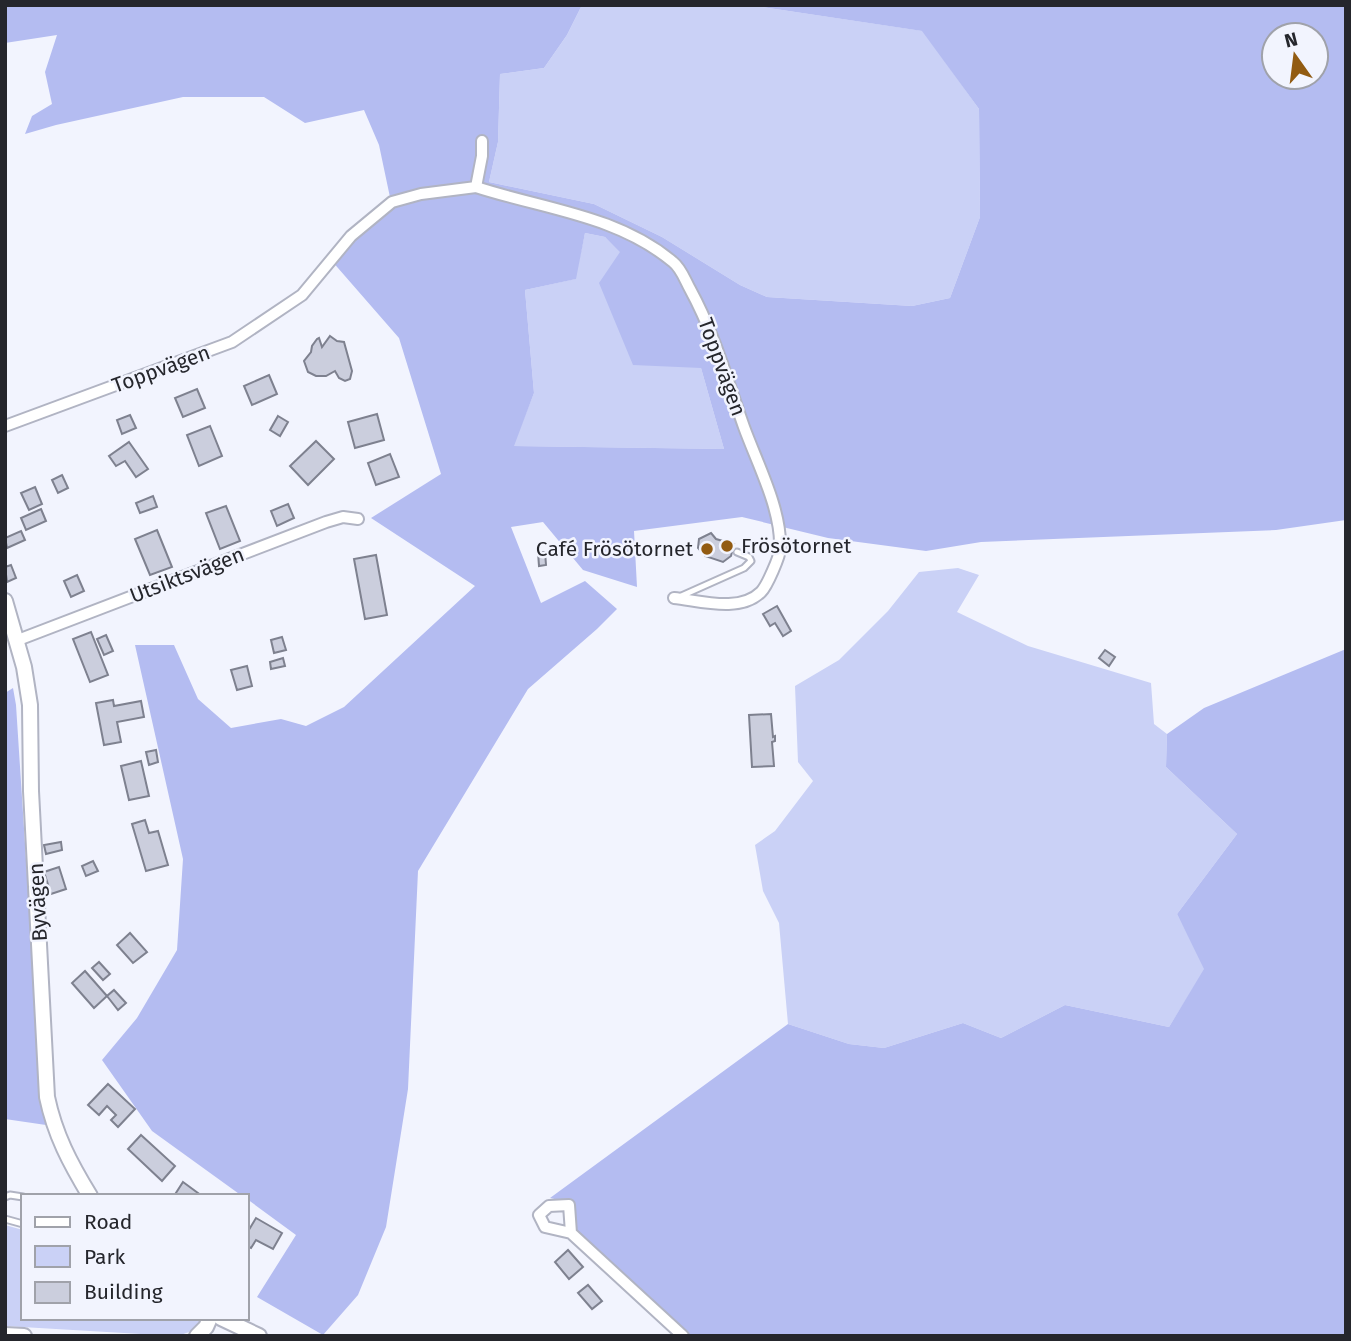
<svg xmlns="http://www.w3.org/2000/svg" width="1351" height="1341" font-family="'Fira Sans',sans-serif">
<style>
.green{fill:#cad1f6}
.forest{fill:#b4bcf1;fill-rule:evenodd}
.building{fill:#cbcedd;stroke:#7e818f;stroke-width:2}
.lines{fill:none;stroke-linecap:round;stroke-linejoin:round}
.service-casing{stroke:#b1b4c3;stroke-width:9}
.minor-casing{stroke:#b1b4c3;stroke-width:14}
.tertiary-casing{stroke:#b1b4c3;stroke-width:18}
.service{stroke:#fff;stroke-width:5}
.minor{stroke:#fff;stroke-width:10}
.tertiary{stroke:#fff;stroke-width:14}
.poi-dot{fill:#925b12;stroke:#f2f4fe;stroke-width:2.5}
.labels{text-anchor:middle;stroke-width:5;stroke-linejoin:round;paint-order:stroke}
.street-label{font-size:21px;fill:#25262c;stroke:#f2f4fe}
.poi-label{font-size:21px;fill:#25262c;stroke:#f2f4fe;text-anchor:start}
</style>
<rect width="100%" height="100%" fill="#f2f4fe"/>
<g class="green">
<polygon points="582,5 749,5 923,31 979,109 980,217 950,298 912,306 767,297 740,285 662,237 594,204 489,182 498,142 500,74 544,68 567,35"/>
<polygon points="585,233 605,237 621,252 701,368 724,449 513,446 534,393 525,290 575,279"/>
<polygon points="958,568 979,575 957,612 1028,646 1151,683 1154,724 1167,734 1166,767 1237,834 1177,914 1205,969 1169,1027 1065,1005 1001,1038 963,1023 884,1048 849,1044 788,1024 779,923 763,891 755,845 775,831 813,781 798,762 795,686 839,660 888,611 919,572"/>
<path d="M 5,1225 L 23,1230 L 23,1318 L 202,1318 C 195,1331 189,1333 175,1336 L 5,1326 Z"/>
</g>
<g class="forest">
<path d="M 5,5 L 582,5 L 567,35 L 544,68 L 500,74 L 498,142 L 489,182 L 594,204 L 662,237 L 740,285 L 767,297 L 912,306 L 950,298 L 980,217 L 979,109 L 922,31 L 749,5 L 1346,5 L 1346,520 L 1276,530 L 981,542 L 926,551 L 828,538 L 742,517 L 634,531 L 637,587 L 583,570 L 543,522 L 511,527 L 541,603 L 585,581 L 617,609 L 597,629 L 528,689 L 418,871 L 408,1089 L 386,1227 L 358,1295 L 323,1335 L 257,1297 L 296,1235 L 247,1199 L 247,1196 L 242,1196 L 152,1131 L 102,1060 L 137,1018 L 177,950 L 183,859 L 135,645 L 174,645 L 198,699 L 231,728 L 281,719 L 306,726 L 344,707 L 475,586 L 371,518 L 441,474 L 399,338 L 331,260 L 391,202 L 379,145 L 364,110 L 305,123 L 264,97 L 183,97 L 56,125 L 25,134 L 32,116 L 52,104 L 45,72 L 57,35 L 5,43 ZM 1274,35 L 1316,35 L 1316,77 L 1274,77 ZM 585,233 L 605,237 L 620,252 L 599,283 L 633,365 L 701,368 L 724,449 L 514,446 L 534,393 L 525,290 L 576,279 Z"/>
<polygon points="1346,649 1346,1336 690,1336 676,1326 576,1231 572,1203 550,1198 788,1024 849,1044 884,1048 963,1023 1001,1038 1065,1005 1169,1027 1204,969 1177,914 1237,834 1166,767 1167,734 1204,708"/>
<polygon points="13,688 16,705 35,998 46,1125 5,1119 5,693"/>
</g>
<g class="building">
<polygon points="330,336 337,341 344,342 352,371 350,379 345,381 339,378 335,371 326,376 316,376 308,372 304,361 311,352 312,346 317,339 319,338 322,347"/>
<polygon points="269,375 277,394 252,405 244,386"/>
<polygon points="197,389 205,408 183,417 175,398"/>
<polygon points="377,414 384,440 355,448 348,422"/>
<polygon points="130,415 136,428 122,434 117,420"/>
<polygon points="278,416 288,422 280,436 270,430"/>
<polygon points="210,426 222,456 199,466 187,435"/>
<polygon points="316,441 334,459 308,485 290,466"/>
<polygon points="129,442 148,469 136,477 125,461 116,466 109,456"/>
<polygon points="390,454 399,477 376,485 368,463"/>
<polygon points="62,475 68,488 58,493 52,480"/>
<polygon points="35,487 42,504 29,510 21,493"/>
<polygon points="153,496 157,507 140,513 136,503"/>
<polygon points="288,504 294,518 277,526 271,511"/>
<polygon points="226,506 240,541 220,549 206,513"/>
<polygon points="41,509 46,521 26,530 21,518"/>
<polygon points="157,530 172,567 150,575 135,539"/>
<polygon points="21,531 25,540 7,548 5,538"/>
<polygon points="711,533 716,539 734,544 731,556 723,562 705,556 698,548 699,539"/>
<polygon points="538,552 545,552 546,565 539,566"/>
<polygon points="376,555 387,615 365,619 354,559"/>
<polygon points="11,565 16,578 7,582 5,567"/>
<polygon points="77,575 84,591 71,597 64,581"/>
<polygon points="777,606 791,631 783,636 775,623 770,626 763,614"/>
<polygon points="91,632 108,675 90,682 73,639"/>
<polygon points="106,635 113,651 104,655 97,639"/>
<polygon points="282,637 286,650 274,653 271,640"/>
<polygon points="1105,650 1115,657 1109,666 1099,658"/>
<polygon points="283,658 285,666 271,669 270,662"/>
<polygon points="247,666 252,686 237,690 231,670"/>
<polygon points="113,700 114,706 141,701 144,717 117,722 121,742 104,745 96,703"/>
<polygon points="771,714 773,737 775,736 775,741 772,742 774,766 752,767 749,715"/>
<polygon points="156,750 158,762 149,765 146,752"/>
<polygon points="141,761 149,796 129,800 121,766"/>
<polygon points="145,820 149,833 158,831 168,865 146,871 132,824"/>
<polygon points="61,842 62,850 46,854 44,845"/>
<polygon points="93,861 98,871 86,876 82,866"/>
<polygon points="59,867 66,889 51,894 44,872"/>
<polygon points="130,933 147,952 133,963 117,945"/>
<polygon points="99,962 110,974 103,980 92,968"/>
<polygon points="85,971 107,996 94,1008 72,983"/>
<polygon points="114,990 126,1003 118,1010 107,996"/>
<polygon points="108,1084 135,1109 118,1127 111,1120 116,1115 107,1106 99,1115 88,1105"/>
<polygon points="141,1135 175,1166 162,1181 128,1149"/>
<polygon points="183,1182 202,1196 174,1196"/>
<polygon points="256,1218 282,1233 273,1249 256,1240 251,1248 247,1246 247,1233"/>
<polygon points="568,1250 583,1267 569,1279 555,1262"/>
<polygon points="588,1285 602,1301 592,1309 578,1293"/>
</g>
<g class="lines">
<defs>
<g id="service">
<polyline points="679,597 744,568 751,561 749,557 737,552"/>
<polyline points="5,1197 10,1195 23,1197"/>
<polyline points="5,1219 23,1224"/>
</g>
<g id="minor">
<path d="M 476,187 C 543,209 617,215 673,262 C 681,268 685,280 690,289 C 714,333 727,379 744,427 C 757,463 782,510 780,549 C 780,556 767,586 761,592 C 740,613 701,601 674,598"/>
<polyline points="5,426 232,342 302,295 351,236 392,202 421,194 476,187 482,156 482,141"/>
<polyline points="18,640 326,522 343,517 358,519"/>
<polyline points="571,1233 569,1205 549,1206 539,1215 545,1227 571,1233 683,1336"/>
</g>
<g id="tertiary">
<path d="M 5,601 L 24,667 L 30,705 L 31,791 L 47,1097 C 55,1135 70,1163 90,1196"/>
<polyline points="221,1318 259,1336"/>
<polyline points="5,1335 24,1336"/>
<polyline points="197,1336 206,1327 210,1318"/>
</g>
</defs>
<use href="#service" class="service-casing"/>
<use href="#minor" class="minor-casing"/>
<use href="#tertiary" class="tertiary-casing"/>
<use href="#service" class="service"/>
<use href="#minor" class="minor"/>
<use href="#tertiary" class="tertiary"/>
</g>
<g class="poi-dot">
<circle cx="727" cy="546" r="7"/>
<circle cx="707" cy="549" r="7"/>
</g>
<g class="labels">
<g class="street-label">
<text transform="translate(722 367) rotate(70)" y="7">Toppvägen</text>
<text transform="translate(161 369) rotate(-20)" y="7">Toppvägen</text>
<text transform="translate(187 575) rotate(-21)" y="7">Utsiktsvägen</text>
<text transform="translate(38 902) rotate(-93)" y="7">Byvägen</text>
</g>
<g class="poi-label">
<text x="741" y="553">Frösötornet</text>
<text x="693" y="556" text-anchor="end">Café Frösötornet</text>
</g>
</g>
<rect width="1351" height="1341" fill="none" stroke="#25262c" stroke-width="14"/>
<rect x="21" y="1194" width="228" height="126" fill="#f2f4fe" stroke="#a0a2aa" stroke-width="2"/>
<rect x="35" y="1217" width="35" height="10" fill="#ffffff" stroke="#a0a2aa" stroke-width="2"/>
<text x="84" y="1229" font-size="21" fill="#25262c">Road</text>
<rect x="35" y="1246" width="35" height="21" fill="#cad1f6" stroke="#a0a2aa" stroke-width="2"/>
<text x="84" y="1264" font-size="21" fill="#25262c">Park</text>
<rect x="35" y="1282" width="35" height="21" fill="#cbcedd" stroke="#a0a2aa" stroke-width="2"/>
<text x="84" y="1299" font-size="21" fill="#25262c">Building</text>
<g transform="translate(1295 56) rotate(346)"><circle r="33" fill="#f2f4fe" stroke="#a0a2aa" stroke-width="2"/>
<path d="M0-5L12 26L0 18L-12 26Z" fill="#925b12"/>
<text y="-10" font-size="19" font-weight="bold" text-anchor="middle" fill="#25262c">N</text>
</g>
</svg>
